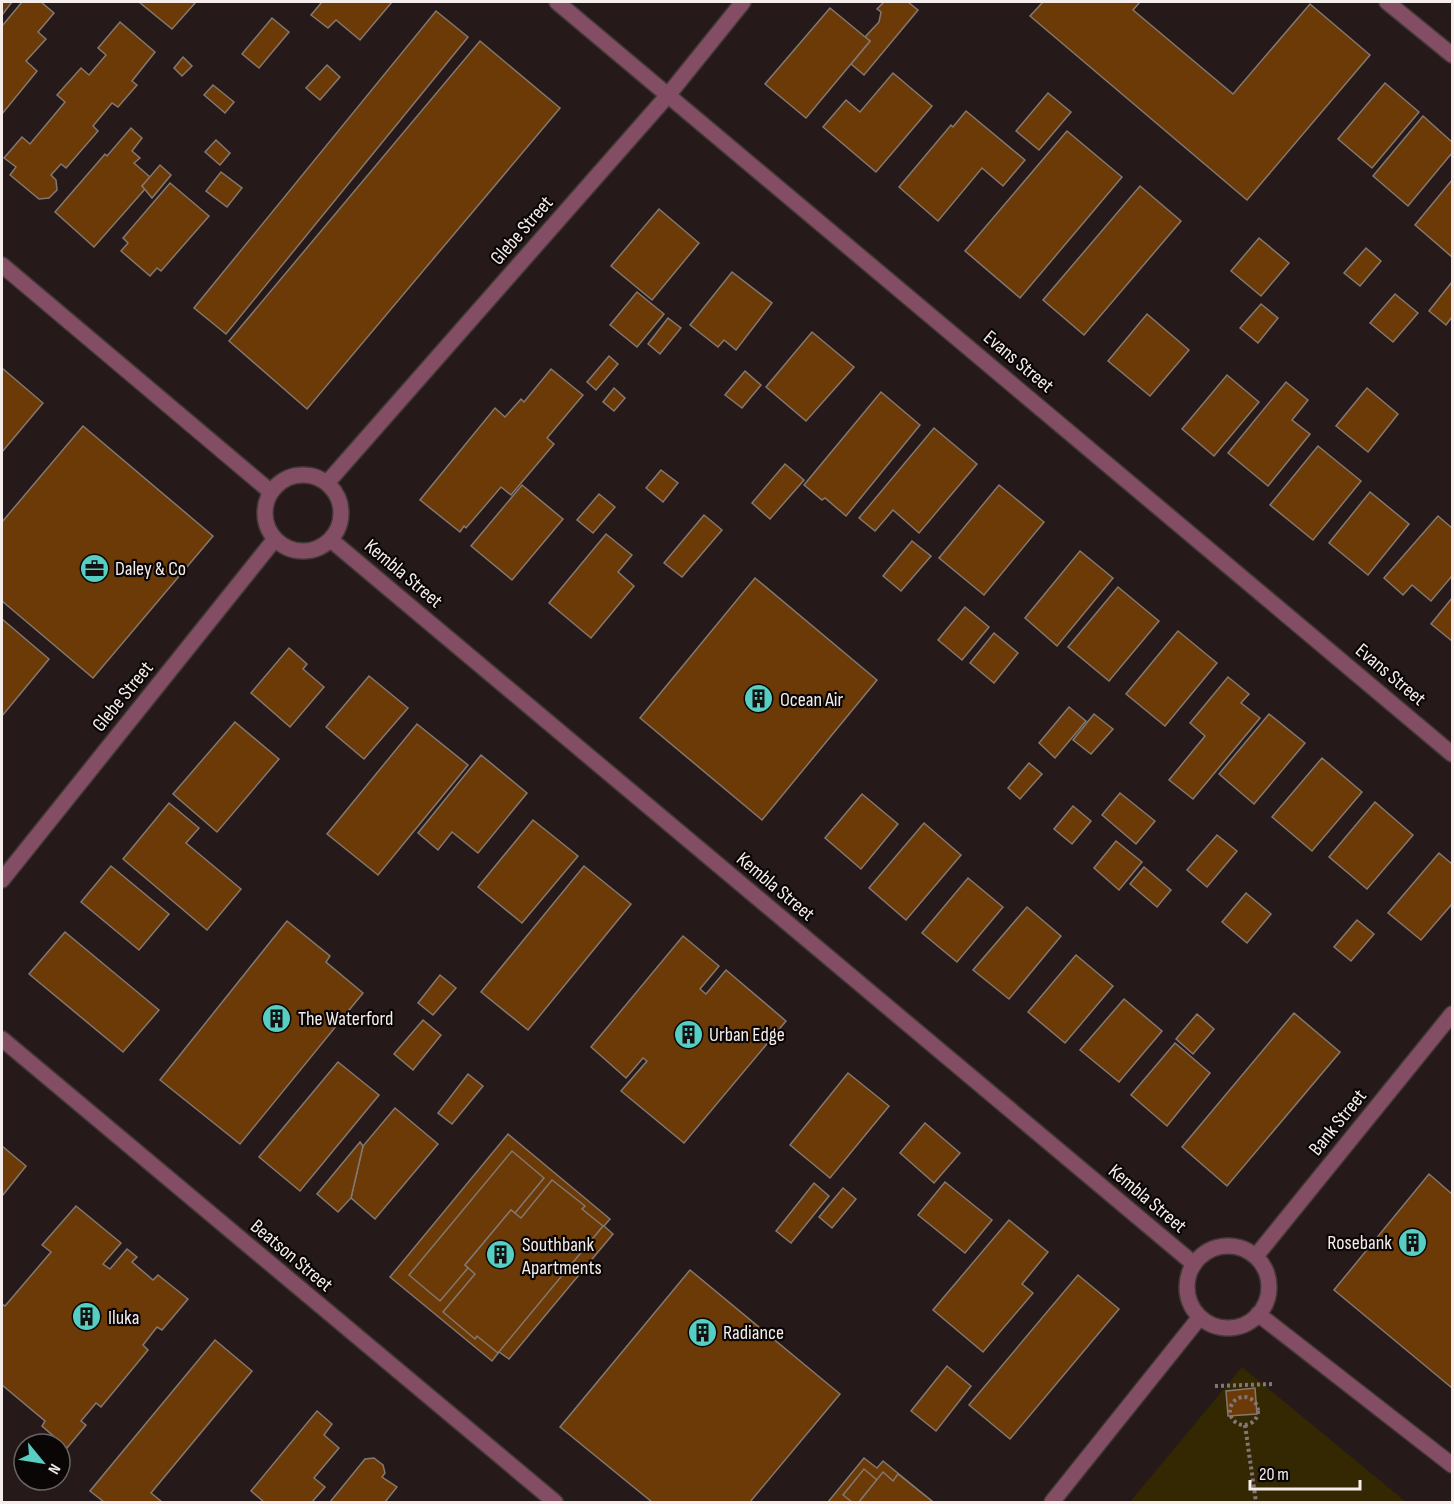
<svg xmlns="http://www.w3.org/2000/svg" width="1454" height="1504" font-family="'Sofia Sans Condensed',sans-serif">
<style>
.green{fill:#342802}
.building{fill:#6c3a07;stroke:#837870;stroke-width:1.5}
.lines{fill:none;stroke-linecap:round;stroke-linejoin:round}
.minor-casing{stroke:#423837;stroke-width:18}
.path{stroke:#817776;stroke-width:4;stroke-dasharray:3 3;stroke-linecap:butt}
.minor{stroke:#834d64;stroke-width:15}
.labels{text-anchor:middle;stroke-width:4.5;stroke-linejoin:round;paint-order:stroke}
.street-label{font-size:20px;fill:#f5edec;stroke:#0b0606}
.poi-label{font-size:20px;fill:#f5edec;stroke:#0b0606;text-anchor:start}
</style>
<rect width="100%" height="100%" fill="#251a19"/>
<polygon class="green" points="1242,1367 1406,1502 1130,1502"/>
<g class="building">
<polygon points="2,2 12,2 2,15"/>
<polygon points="22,2 41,2 54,13 38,32 46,39 26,61 37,71 2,114 2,26"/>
<polygon points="139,2 196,2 172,29"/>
<polygon points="322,2 392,2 360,40 336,20 328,28 311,15"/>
<polygon points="884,2 908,2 918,10 864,75 851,64 870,41 865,37 879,22 881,12 877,9"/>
<polygon points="1043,2 1140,2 1133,10 1233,94 1310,4 1370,55 1247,200 1030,16"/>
<polygon points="830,8 870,41 806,118 765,84"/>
<polygon points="436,11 468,37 226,334 194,308"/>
<polygon points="272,18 289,32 259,68 242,54"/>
<polygon points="120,22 155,52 132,81 137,85 118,107 112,103 93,126 98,131 66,168 61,164 51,175 56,180 57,190 49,198 39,199 10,175 16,167 4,158 22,137 30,144 65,102 57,95 81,68 89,75 106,55 98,48"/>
<polygon points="480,41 560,108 307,409 229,341"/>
<polygon points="183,57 192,66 182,76 174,68"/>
<polygon points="327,65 340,77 320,100 306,88"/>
<polygon points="893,73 932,106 876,172 823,127 846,100 860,112"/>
<polygon points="1385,83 1419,112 1372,168 1338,139"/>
<polygon points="213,85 234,102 225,113 204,95"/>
<polygon points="1048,93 1071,112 1039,150 1016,131"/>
<polygon points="966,111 1025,160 1003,186 982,168 938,221 899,187 951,125 953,127"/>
<polygon points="1423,116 1452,142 1452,153 1408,206 1373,176"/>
<polygon points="131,128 142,138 132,151 140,158 134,163 150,177 142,186 145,189 94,247 55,212 105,154 107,156"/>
<polygon points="1067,131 1122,177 1020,298 965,251"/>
<polygon points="216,140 230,153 220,165 205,152"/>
<polygon points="160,165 171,175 152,198 142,186"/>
<polygon points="221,172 242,188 227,207 206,191"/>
<polygon points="1452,180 1452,257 1415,225"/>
<polygon points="170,183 209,216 161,271 157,268 150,276 121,251 128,243 123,238"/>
<polygon points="1140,186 1181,221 1084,335 1043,300"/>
<polygon points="659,209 699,243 652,300 611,266"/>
<polygon points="1259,238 1289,263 1261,296 1231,271"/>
<polygon points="1366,248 1381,261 1360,286 1344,273"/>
<polygon points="732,272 772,303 736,350 724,340 718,347 690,325"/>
<polygon points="1452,282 1452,317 1446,325 1429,311"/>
<polygon points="637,292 664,314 637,347 610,325"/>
<polygon points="1395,294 1418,313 1393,342 1370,323"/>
<polygon points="1261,304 1278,318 1258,343 1240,328"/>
<polygon points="1147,314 1189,350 1150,396 1108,361"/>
<polygon points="668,318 681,328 660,354 648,344"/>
<polygon points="812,332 854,367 806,421 766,387"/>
<polygon points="609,356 618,364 596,390 587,382"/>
<polygon points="2,368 43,403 2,452"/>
<polygon points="551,369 583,395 547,438 554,444 511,495 501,487 466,528 464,526 460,532 420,500 495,408 505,417 521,399 524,402"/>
<polygon points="745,371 761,385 742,408 725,395"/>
<polygon points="1227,375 1259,402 1214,456 1182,429"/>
<polygon points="1286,382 1308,400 1292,420 1310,434 1268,486 1228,453"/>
<polygon points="614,388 625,398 614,411 603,402"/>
<polygon points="1367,388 1398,414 1368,452 1336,426"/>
<polygon points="881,392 920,425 846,516 825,498 822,500 804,485"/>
<polygon points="83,426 213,536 93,678 2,601 2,522"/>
<polygon points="934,428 977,464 919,533 893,510 875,531 859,518"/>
<polygon points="1318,446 1361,481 1313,540 1270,505"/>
<polygon points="785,464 804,480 770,519 752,503"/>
<polygon points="661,470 678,483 663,502 646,488"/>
<polygon points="522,485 563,519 512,580 471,546"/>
<polygon points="999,485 1044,522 984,595 939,558"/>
<polygon points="1370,492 1409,524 1368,575 1329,543"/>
<polygon points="599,494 615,507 593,533 577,520"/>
<polygon points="704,515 722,530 682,577 664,563"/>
<polygon points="1438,516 1452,528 1452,576 1431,601 1412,585 1403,595 1384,578"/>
<polygon points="606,534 632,555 618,572 634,586 591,638 549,603"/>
<polygon points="912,541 931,556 901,591 883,576"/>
<polygon points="1080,551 1113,578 1057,646 1025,618"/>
<polygon points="755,578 877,680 762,820 640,718"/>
<polygon points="1118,587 1159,621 1109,681 1068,647"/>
<polygon points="1452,598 1452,641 1431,624"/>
<polygon points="965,607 989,627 962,660 938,640"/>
<polygon points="2,619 49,659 2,716"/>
<polygon points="1178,631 1217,663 1165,726 1126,694"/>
<polygon points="994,633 1018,653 994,683 970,663"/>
<polygon points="289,648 307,664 303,669 324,687 290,727 251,693"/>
<polygon points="369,676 408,708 364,759 326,727"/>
<polygon points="1228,677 1249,694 1241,703 1260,718 1193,799 1169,780 1205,736 1190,723"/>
<polygon points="1069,707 1086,721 1055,758 1039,743"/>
<polygon points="1094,714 1113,729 1091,754 1073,740"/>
<polygon points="1269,714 1305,743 1254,804 1219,774"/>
<polygon points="235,722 279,759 217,832 173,794"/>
<polygon points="417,724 468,765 378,875 327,834"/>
<polygon points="481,755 527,793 478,853 452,832 438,850 418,833"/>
<polygon points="1322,758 1362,792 1312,851 1272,817"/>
<polygon points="1029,763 1042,774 1020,799 1008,788"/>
<polygon points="1120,793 1155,821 1136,844 1102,815"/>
<polygon points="862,794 898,824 861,869 825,838"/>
<polygon points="1375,802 1413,835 1367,889 1329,857"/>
<polygon points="169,803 199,828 186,843 241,889 207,930 123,859"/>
<polygon points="1073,806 1091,821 1072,844 1054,829"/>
<polygon points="533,820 578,856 522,923 478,887"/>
<polygon points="924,823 961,855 906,920 869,888"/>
<polygon points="1217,835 1237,851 1207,887 1187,870"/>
<polygon points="1116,841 1142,862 1119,890 1094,868"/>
<polygon points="1439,853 1452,864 1452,904 1421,940 1388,913"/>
<polygon points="111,866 169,914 139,950 81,902"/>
<polygon points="584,866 631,904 528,1030 481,992"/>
<polygon points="1144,867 1171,890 1157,907 1130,884"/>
<polygon points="968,878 1003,907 957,962 922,933"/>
<polygon points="1246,893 1271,914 1247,943 1222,922"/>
<polygon points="1027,907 1061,936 1009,999 973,970"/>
<polygon points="1357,920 1374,934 1351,961 1334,947"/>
<polygon points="287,921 330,956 326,962 363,993 240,1144 160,1080"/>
<polygon points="65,932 159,1010 123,1052 29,974"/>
<polygon points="683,936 719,966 700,989 706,994 726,970 786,1021 684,1143 621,1091 647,1061 643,1058 626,1078 591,1047"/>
<polygon points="1076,955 1113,986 1065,1043 1028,1012"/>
<polygon points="440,975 456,988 433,1015 418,1003"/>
<polygon points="1124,999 1162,1031 1119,1082 1080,1050"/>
<polygon points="1294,1013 1340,1052 1227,1186 1182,1147"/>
<polygon points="1197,1014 1214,1029 1193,1054 1176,1039"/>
<polygon points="423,1020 441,1035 413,1070 394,1054"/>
<polygon points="1175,1043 1210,1073 1167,1126 1131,1095"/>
<polygon points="338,1062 379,1095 300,1191 259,1157"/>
<polygon points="848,1073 889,1106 830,1178 790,1145"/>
<polygon points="468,1074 483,1086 452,1124 438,1113"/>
<polygon points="395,1108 438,1144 375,1219 351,1198 363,1146"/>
<polygon points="925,1123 960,1153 934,1183 900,1153"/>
<polygon points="508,1134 610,1219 604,1226 613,1234 509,1359 499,1352 492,1361 390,1277"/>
<polygon points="360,1142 363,1146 351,1198 338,1212 317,1194"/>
<polygon points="2,1146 26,1166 2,1196"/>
<polygon points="512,1151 544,1178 515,1213 511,1210 465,1265 468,1268 440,1301 409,1275"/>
<polygon points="1429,1174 1452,1194 1452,1388 1334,1290"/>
<polygon points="552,1180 585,1206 582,1209 603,1226 498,1353 477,1336 475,1339 443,1312 475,1274 465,1265 511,1210 521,1218"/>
<polygon points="945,1182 992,1220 965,1253 918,1215"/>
<polygon points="814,1183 829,1196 791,1243 776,1231"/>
<polygon points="843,1188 856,1199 832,1228 819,1217"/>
<polygon points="76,1206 121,1243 103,1264 110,1269 127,1249 137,1257 132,1262 153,1280 158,1275 188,1299 162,1330 157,1327 143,1345 148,1350 101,1407 96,1403 81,1421 86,1425 67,1448 42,1426 45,1421 2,1385 2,1304 5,1306 51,1252 42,1245"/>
<polygon points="1009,1220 1048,1252 1022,1284 1033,1293 983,1352 933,1310"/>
<polygon points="690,1270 840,1394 750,1502 652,1502 560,1427"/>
<polygon points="1078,1275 1119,1309 1010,1439 969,1405"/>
<polygon points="215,1340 252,1371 151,1493 162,1502 104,1502 90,1491"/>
<polygon points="947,1366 971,1386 936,1431 911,1411"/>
<polygon points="1255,1388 1257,1414 1228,1416 1226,1391"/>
<polygon points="317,1411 332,1424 324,1435 339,1448 314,1478 325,1487 312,1502 264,1502 251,1491"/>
<polygon points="374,1458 383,1465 385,1473 382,1477 397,1487 385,1502 330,1502 365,1459"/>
<polygon points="864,1458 877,1468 883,1461 933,1502 828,1502"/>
<polygon points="864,1469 877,1480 859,1502 852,1502 843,1495"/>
<polygon points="883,1472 893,1481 898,1474 933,1502 859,1502"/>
</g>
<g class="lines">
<defs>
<g id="minor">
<polyline points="557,2 1452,754"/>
<polyline points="1387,2 1452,55"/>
<polyline points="2,265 271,492"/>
<circle cx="303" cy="513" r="38"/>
<polyline points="327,483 669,94 743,2"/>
<polyline points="331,540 1194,1264"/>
<polyline points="2,880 275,539"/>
<polyline points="2,1039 555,1502"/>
<circle cx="1228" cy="1287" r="41"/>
<polyline points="1256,1256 1452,1014"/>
<polyline points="1258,1314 1452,1465"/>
<polyline points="1052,1502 1200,1317"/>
</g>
</defs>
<use href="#minor" class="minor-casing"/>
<g class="path">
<polyline points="1215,1386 1273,1384"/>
<circle cx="1244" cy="1411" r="14"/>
<polyline points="1245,1425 1256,1502"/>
</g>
<use href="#minor" class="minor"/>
</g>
<defs>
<symbol id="office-disc" viewBox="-11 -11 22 22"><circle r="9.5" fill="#57cec2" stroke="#0b0606"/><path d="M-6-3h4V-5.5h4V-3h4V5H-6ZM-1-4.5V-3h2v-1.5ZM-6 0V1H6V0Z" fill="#111"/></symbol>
<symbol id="building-disc" viewBox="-11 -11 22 22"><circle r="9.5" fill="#57cec2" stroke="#0b0606"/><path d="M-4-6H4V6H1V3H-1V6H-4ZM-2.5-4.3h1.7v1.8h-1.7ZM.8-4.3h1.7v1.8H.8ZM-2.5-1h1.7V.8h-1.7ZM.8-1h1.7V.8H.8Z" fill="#111"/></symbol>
</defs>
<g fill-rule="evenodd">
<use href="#office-disc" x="78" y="552" width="33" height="33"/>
<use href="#building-disc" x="742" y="682" width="33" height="33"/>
<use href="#building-disc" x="260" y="1002" width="33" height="33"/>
<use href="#building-disc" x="672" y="1018" width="33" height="33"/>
<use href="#building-disc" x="1396" y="1226" width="33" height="33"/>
<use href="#building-disc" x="484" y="1238" width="33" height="33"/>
<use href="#building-disc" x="70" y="1300" width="33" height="33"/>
<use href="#building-disc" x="686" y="1316" width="33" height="33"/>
</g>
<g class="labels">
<g class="street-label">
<text transform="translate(521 230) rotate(-49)" y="7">Glebe Street</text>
<text transform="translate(1019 361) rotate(40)" y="7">Evans Street</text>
<text transform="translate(404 573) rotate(40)" y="7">Kembla Street</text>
<text transform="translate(1391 674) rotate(40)" y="7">Evans Street</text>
<text transform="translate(122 696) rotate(-51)" y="7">Glebe Street</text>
<text transform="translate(776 886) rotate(40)" y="7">Kembla Street</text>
<text transform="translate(1337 1122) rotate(-51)" y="7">Bank Street</text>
<text transform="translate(1148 1198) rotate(40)" y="7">Kembla Street</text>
<text transform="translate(292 1255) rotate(40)" y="7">Beatson Street</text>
</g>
<g class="poi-label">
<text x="115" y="575">Daley &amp; Co</text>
<text x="780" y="706">Ocean Air</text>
<text x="298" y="1025">The Waterford</text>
<text x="709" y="1041">Urban Edge</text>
<text x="1392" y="1249" text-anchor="end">Rosebank</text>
<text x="522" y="1251">Southbank<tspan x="522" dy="23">Apartments</tspan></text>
<text x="108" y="1324">Iluka</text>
<text x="723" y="1339">Radiance</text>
</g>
</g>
<rect width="1454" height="1504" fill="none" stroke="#f5edec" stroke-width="6"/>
<g transform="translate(42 1462) rotate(120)"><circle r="28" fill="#0b0606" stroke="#696262" stroke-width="1.5"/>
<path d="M0-4.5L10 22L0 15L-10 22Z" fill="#57cec2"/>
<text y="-9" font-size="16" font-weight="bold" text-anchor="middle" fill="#f5edec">N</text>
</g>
<path d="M1250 1480v9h110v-9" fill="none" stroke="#f5edec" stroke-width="3"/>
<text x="1259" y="1480" font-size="18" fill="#f5edec" stroke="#0b0606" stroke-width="4.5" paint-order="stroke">20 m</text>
</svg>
